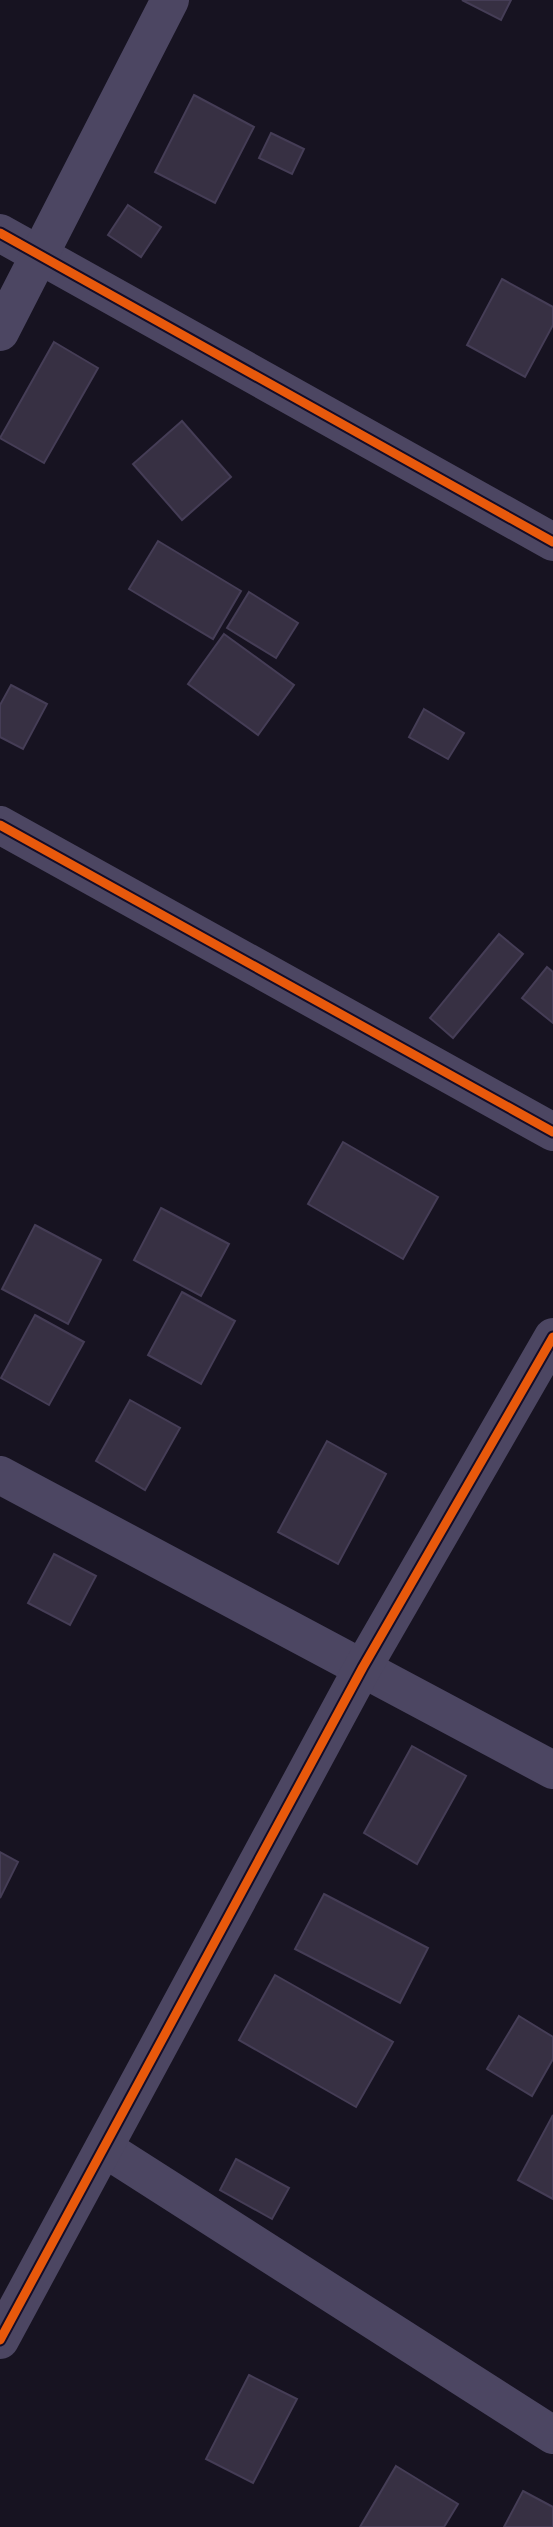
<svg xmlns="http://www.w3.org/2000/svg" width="553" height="2527" font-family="'Titillium Web',sans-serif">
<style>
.building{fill:#373043;stroke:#453d56;stroke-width:2}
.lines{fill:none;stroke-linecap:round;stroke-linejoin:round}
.minor{stroke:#4c4662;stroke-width:38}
.cycleway-casing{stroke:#150d27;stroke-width:13}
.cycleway{stroke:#e8590c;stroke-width:9}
</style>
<rect width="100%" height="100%" fill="#171321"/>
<g class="building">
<polygon points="462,0 511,0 501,20"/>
<polygon points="194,95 254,127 215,203 155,172"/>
<polygon points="271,133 304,149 292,174 259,158"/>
<polygon points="128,205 161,227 141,257 108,235"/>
<polygon points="502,279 553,307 553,325 525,377 467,345"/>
<polygon points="54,342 98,368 44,463 0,438"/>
<polygon points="182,421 231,477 182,520 133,464"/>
<polygon points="158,541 241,591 213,639 129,589"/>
<polygon points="249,592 298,623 276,658 227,628"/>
<polygon points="224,634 294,685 258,735 188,684"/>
<polygon points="11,685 47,704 23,749 0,737 0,705"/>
<polygon points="424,709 464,733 448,759 409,737"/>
<polygon points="499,934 523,954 453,1038 430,1018"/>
<polygon points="547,967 553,972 553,1023 522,998"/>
<polygon points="343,1142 438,1197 403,1259 308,1204"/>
<polygon points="161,1208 229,1244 201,1296 134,1260"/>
<polygon points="35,1225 101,1260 68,1324 2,1289"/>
<polygon points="182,1292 235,1321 201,1384 148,1355"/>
<polygon points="35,1315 84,1342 49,1405 1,1378"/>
<polygon points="130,1400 180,1428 145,1490 96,1461"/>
<polygon points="327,1441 386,1474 338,1564 278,1532"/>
<polygon points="54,1554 96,1576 70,1625 28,1603"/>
<polygon points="412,1746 466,1776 417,1864 364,1833"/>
<polygon points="0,1852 18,1862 0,1898"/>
<polygon points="324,1894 428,1948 400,2003 295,1949"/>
<polygon points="275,1975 393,2042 356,2107 239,2040"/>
<polygon points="519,2016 553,2037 553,2059 532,2096 487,2069"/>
<polygon points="553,2115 553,2199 518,2180"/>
<polygon points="236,2159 289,2188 272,2219 220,2190"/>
<polygon points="249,2375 297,2399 253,2483 206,2459"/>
<polygon points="396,2466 458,2504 444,2527 360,2527"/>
<polygon points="523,2491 553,2507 553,2527 504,2527"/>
</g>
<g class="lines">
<g class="minor">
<polyline points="0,233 553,542"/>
<polyline points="0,332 170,0"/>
<polyline points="0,825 553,1132"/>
<polyline points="0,1475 553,1770"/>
<polyline points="104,2148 553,2435"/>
<polyline points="0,2340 363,1667 553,1337"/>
</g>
<defs>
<g id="cycleway">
<polyline points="0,233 553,542"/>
<polyline points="0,825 553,1132"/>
<polyline points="0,2340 363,1667 553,1337"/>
</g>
</defs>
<use href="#cycleway" class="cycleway-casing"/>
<use href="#cycleway" class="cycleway"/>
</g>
</svg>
